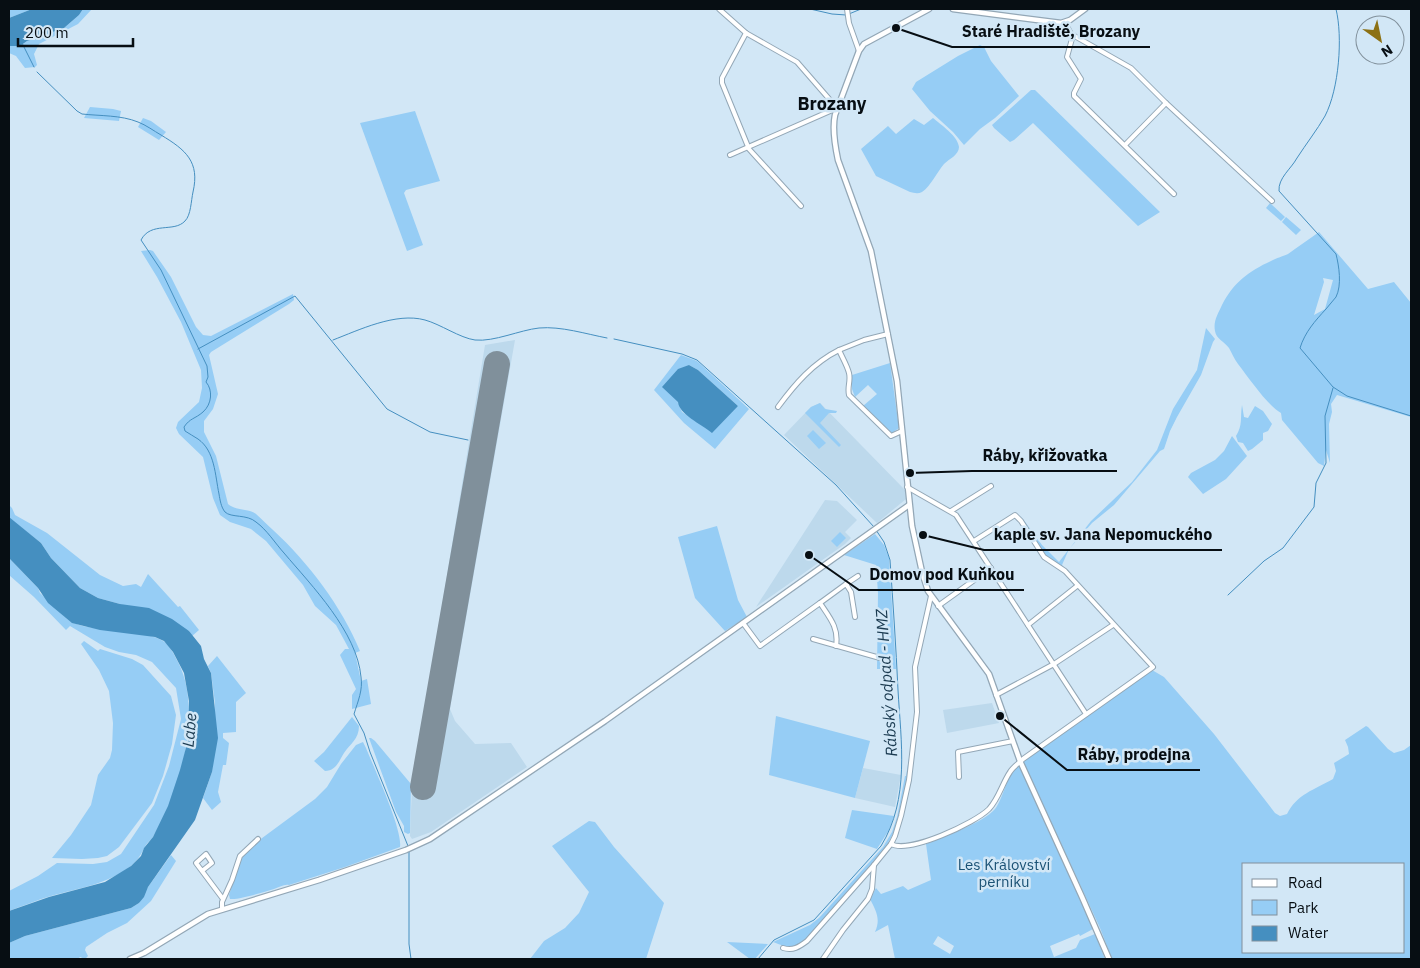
<svg xmlns="http://www.w3.org/2000/svg" width="1420" height="968" font-family="'IBM Plex Sans',sans-serif">
<style>
.built{fill:#bdd9ec}
.green{fill:#96cdf5;fill-rule:evenodd}
.water{fill:#458fc0}
.lines{fill:none;stroke-linecap:round;stroke-linejoin:round}
.stream{stroke:#458fc0;stroke-width:1}
.runway{stroke:#80909b;stroke-width:26}
.minor-casing{stroke:#93a7b6;stroke-width:6}
.tertiary-casing{stroke:#93a7b6;stroke-width:7}
.minor{stroke:#fff;stroke-width:4}
.tertiary{stroke:#fff;stroke-width:4.5}
.labels{text-anchor:middle;stroke-width:5;stroke-linejoin:round;paint-order:stroke}
.park-label{font-size:15px;fill:#1b5275;stroke:#d2e7f6}
.water-label{font-size:16px;font-style:italic;fill:#1a3a50;stroke:#d2e7f6}
.quarter-label{font-size:18px;font-weight:bold;fill:#070e13;stroke:#d2e7f6}
.leader{fill:none;stroke:#070e13;stroke-width:2}
.callout-dot{fill:#070e13;stroke:#d2e7f6;stroke-width:2}
.callout-label{font-size:16px;text-anchor:middle;font-weight:bold;fill:#070e13;stroke:#d2e7f6;stroke-width:5;stroke-linejoin:round;paint-order:stroke}
</style>
<rect width="100%" height="100%" fill="#d2e7f6"/>
<g class="built">
<polygon points="515,340 450,709 455,721 475,744 511,743 527,767 431,832 412,839 410,836 412,787 485,345"/>
<polygon points="820,403 905,490 906,499 877,523 784,435 811,407"/>
<polygon points="825,500 837,501 857,520 845,532 851,538 845,544 756,607"/>
<polygon points="992,703 999,723 947,733 943,710"/>
<polygon points="863,768 901,775 895,807 855,798"/>
</g>
<g class="green">
<polygon points="9,9 32,9 9,18"/>
<polygon points="83,9 92,9 78,24 39,44 34,54 37,65 35,67 25,68 16,56 9,53 9,46 20,46 27,41 64,28 79,15"/>
<polygon points="980,45 984,47 991,61 1019,96 995,118 980,129 964,145 953,132 930,111 912,89 916,82 958,56"/>
<polygon points="1031,90 1035,90 1160,212 1138,226 1033,123 1014,140 1010,142 994,128 992,125"/>
<polygon points="90,107 113,109 121,111 119,121 84,118"/>
<polygon points="415,111 440,181 406,190 404,193 423,245 407,251 360,123"/>
<polygon points="143,118 151,121 166,132 159,140 138,127"/>
<path d="M 933,118 C 941,125 958,136 959,147 C 959,155 949,159 944,164 C 937,172 931,186 922,192 C 918,194 914,193 910,192 L 876,176 L 861,149 L 888,126 L 896,134 L 914,119 L 924,125 Z"/>
<polygon points="1270,203 1285,217 1281,221 1266,208"/>
<polygon points="1286,217 1301,230 1296,235 1282,222"/>
<path d="M 1319,232 L 1368,289 L 1394,282 L 1411,303 L 1411,417 L 1337,395 L 1331,404 L 1332,412 L 1329,424 L 1330,463 L 1326,450 L 1324,466 L 1318,463 L 1282,420 L 1281,413 C 1267,405 1249,378 1238,364 C 1234,359 1232,353 1229,348 C 1225,342 1216,339 1215,331 C 1213,321 1218,314 1222,305 C 1233,283 1249,271 1271,261 C 1276,258 1284,256 1288,254 C 1298,247 1309,239 1319,232 ZM 1323,278 L 1333,280 L 1325,309 L 1314,315 L 1324,282 Z"/>
<path d="M 150,250 L 153,251 L 171,277 L 196,327 L 203,335 L 211,336 L 293,294 L 294,300 L 289,304 L 211,352 L 209,355 L 218,394 L 213,409 L 204,421 L 204,432 L 216,456 L 228,504 C 236,511 248,508 256,514 C 262,519 267,525 273,530 C 308,562 342,607 360,651 L 355,653 L 361,681 L 367,679 L 371,704 L 352,709 L 352,695 L 356,689 L 340,655 L 345,649 L 349,649 L 336,625 L 315,606 L 303,585 L 266,541 L 251,529 L 230,522 L 220,515 L 213,498 L 203,457 L 179,434 L 176,428 L 178,422 L 199,402 L 202,388 L 201,370 L 181,322 L 157,277 L 141,251 Z"/>
<polygon points="1206,328 1215,339 1213,342 1201,375 1177,417 1170,431 1164,449 1160,451 1114,505 1092,523 1070,548 1091,521 1132,482 1157,450 1173,409 1197,370"/>
<path d="M 681,355 L 697,361 L 749,409 L 715,449 L 684,423 L 654,390 ZM 689,365 L 698,370 L 738,406 L 702,425 L 682,412 L 678,402 Z"/>
<polygon points="890,363 899,428 892,433 863,406 877,394 868,385 855,397 852,389 852,375"/>
<polygon points="820,403 825,409 837,411 836,413 829,413 820,423 841,445 839,447 805,413 811,407"/>
<path d="M 1242,405 L 1244,417 L 1248,418 L 1255,406 L 1263,411 L 1272,424 L 1268,431 L 1263,433 L 1263,440 L 1252,449 L 1248,451 L 1243,443 L 1238,442 L 1236,436 C 1243,425 1240,418 1242,405 Z"/>
<polygon points="813,430 826,443 819,449 807,436"/>
<polygon points="1232,436 1247,456 1226,479 1203,494 1188,477 1191,473 1215,460 1224,451"/>
<polygon points="9,505 12,508 15,515 47,533 100,575 123,586 136,584 141,587 148,574 178,607 180,606 199,630 192,636 189,631 120,604 98,598 80,588 51,558 41,543 9,518"/>
<polygon points="1020,515 1042,545 1059,562 1069,549 1062,565 1067,571 1048,559"/>
<polygon points="717,526 738,600 747,617 725,631 695,598 678,537"/>
<polygon points="840,532 846,538 837,547 831,541"/>
<polygon points="875,534 884,545 889,558 896,669 877,669 878,593 876,565 844,555"/>
<path d="M 9,558 L 38,588 L 40,593 C 48,600 66,620 74,623 C 98,633 145,629 163,641 C 170,645 174,655 178,662 C 203,710 181,791 154,835 C 152,840 147,842 145,847 C 141,854 138,860 132,865 C 109,884 79,888 51,896 C 37,900 23,906 9,911 L 9,891 L 38,876 L 57,863 L 93,864 L 107,862 L 121,854 L 154,805 L 169,766 L 181,719 L 176,688 L 152,662 L 136,655 L 119,652 L 105,647 L 70,626 L 66,630 L 34,597 L 9,575 Z"/>
<polygon points="84,641 98,651 100,649 132,659 143,665 171,696 176,715 172,744 163,776 152,803 119,847 107,856 98,858 82,859 52,858 71,835 91,805 98,775 110,758 112,750 113,723 109,691 99,670 81,644"/>
<polygon points="217,656 246,693 236,702 236,732 223,733 223,738 229,743 226,765 223,765 218,792 221,802 212,810 203,798 212,772 215,703 211,673 208,666"/>
<path d="M 1152,670 L 1164,677 L 1214,734 L 1275,813 L 1280,816 L 1287,814 C 1297,794 1314,790 1333,779 L 1336,771 L 1334,763 L 1349,754 L 1348,747 L 1345,740 L 1366,726 L 1368,727 L 1388,749 L 1394,753 L 1404,750 L 1411,745 L 1411,959 L 1112,959 L 1100,928 L 1023,761 ZM 1244,864 L 1404,864 L 1404,952 L 1244,952 Z"/>
<polygon points="776,716 870,741 855,798 769,775"/>
<path d="M 352,717 L 359,726 C 359,739 350,744 344,753 C 339,761 336,771 325,771 L 314,761 L 324,752 Z"/>
<path d="M 913,734 L 906,790 L 896,828 L 886,847 L 806,940 C 791,949 789,948 773,942 L 810,925 L 819,918 L 883,847 L 892,832 L 897,817 L 905,776 L 906,776 Z"/>
<polygon points="369,738 371,738 375,741 411,784 410,833 408,834 404,832 404,826 396,812"/>
<path d="M 363,742 L 366,748 C 374,768 403,830 400,847 L 345,867 L 289,885 C 284,884 280,887 274,889 C 263,892 240,900 230,899 L 229,895 L 240,861 L 250,847 L 315,799 L 327,787 L 341,764 L 356,745 Z"/>
<path d="M 1020,766 L 1093,929 L 1080,936 L 1079,934 L 1050,946 L 1054,957 L 1076,948 L 1080,940 L 1095,934 L 1105,959 L 895,959 L 888,925 L 875,932 C 881,919 876,911 870,899 L 876,888 L 881,894 L 903,886 L 908,890 L 931,880 L 926,844 C 945,836 983,823 995,809 C 1004,798 1007,771 1020,766 ZM 938,936 L 954,946 L 950,954 L 933,944 Z"/>
<polygon points="852,810 894,816 889,830 877,849 845,838"/>
<path d="M 589,821 L 595,822 L 614,847 L 664,903 C 658,922 652,940 646,959 L 530,959 L 544,941 L 565,928 L 579,913 L 589,892 L 552,846 Z"/>
<polygon points="171,855 176,861 151,901 127,923 107,933 86,947 85,950 88,956 85,959 80,957 78,959 9,959 9,943 25,936 131,908 139,903 148,887"/>
<polygon points="727,942 768,944 755,959 750,959"/>
</g>
<g class="water">
<polygon points="32,9 83,9 79,15 64,28 27,41 20,46 9,46 9,18"/>
<path d="M 689,365 L 698,370 L 738,406 L 712,433 C 701,424 679,414 678,402 L 662,387 L 678,369 Z"/>
<polygon points="9,517 41,543 51,558 80,588 98,598 120,604 149,608 172,619 189,631 201,646 204,659 211,673 218,738 212,772 195,820 148,887 144,897 139,903 131,908 25,936 9,943 9,911 49,897 105,882 131,866 141,856 144,848 153,837 168,806 180,770 188,740 189,701 184,673 173,652 164,641 155,637 100,630 72,623 48,603 38,588 9,558"/>
</g>
<g class="lines">
<g class="stream">
<polyline points="810,9 832,14 846,15"/>
<path d="M 1336,9 C 1343,37 1339,89 1325,116 C 1317,130 1306,144 1297,158 C 1291,169 1278,178 1279,191 L 1336,254 C 1339,266 1342,285 1336,297 C 1333,301 1329,305 1326,309 C 1315,321 1305,332 1300,348 L 1333,387 L 1347,396 L 1411,416"/>
<polyline points="849,14 861,9"/>
<polyline points="22,43 34,67"/>
<path d="M 37,72 L 77,111 L 82,114 C 100,116 121,115 138,122 C 146,125 154,131 161,135 C 186,150 200,162 193,192 C 191,201 191,215 185,221 C 174,233 151,221 141,240 L 161,270 L 207,366 L 208,377 L 206,382 C 213,390 212,404 203,412 C 195,419 190,418 184,427 L 185,431 C 189,434 194,436 198,439 C 215,451 215,475 219,494 C 220,500 221,507 225,512 C 231,518 247,514 256,522 C 267,530 275,543 284,553 C 312,586 357,632 361,677 C 363,690 358,701 354,714 L 364,733 L 370,752 L 408,846"/>
<polyline points="614,339 682,354 697,360 836,485 874,527"/>
<path d="M 333,340 C 359,330 396,312 425,320 C 440,324 460,338 475,340 C 494,342 520,330 539,328 C 561,326 586,334 607,338"/>
<polyline points="198,349 295,296 387,409 430,432 468,440"/>
<polyline points="1228,595 1264,561 1283,548 1314,507 1316,483 1326,463 1325,416 1333,388"/>
<polyline points="409,850 409,944 411,959"/>
<path d="M 758,959 L 774,940 L 814,920 L 881,846 C 910,799 901,742 898,690 C 896,647 893,603 890,560 L 884,542 L 876,530"/>
</g>
<polyline class="runway" points="423,787 497,364"/>
<defs>
<g id="minor">
<polyline points="719,9 746,33 797,62 837,108 730,155"/>
<polyline points="847,9 849,23 859,51"/>
<polyline points="1065,22 1071,34 1131,68 1166,103 1272,201"/>
<polyline points="746,33 722,78 722,83 749,149 801,206"/>
<polyline points="1073,35 1067,57 1081,79 1074,93 1074,96 1174,194"/>
<polyline points="1125,145 1166,103"/>
<path d="M 888,334 L 864,340 L 839,350 C 842,357 847,365 849,373 C 851,381 847,387 849,395 L 891,436 L 902,431"/>
<path d="M 778,407 C 795,384 813,363 839,350"/>
<polyline points="907,487 956,515 1086,714"/>
<polyline points="951,511 991,486"/>
<polyline points="846,584 858,576"/>
<polyline points="820,603 846,584 851,592 855,617"/>
<polyline points="938,606 991,568"/>
<path d="M 743,623 L 760,646 L 820,603 C 830,618 839,628 836,646"/>
<polyline points="1028,625 1077,586"/>
<polyline points="813,639 880,658"/>
<polyline points="996,695 1054,664 1113,625"/>
<polyline points="959,777 958,752 1013,741"/>
<path d="M 891,844 C 909,854 975,823 989,809 C 999,798 1002,784 1010,772 C 1013,767 1019,763 1023,759 L 1153,667 L 1065,571 L 1044,557 L 1021,521 L 1015,515 L 974,541"/>
<polyline points="202,871 212,863 206,854 196,863 223,899"/>
<polyline points="222,909 222,902 232,880 240,856 258,839"/>
<path d="M 783,948 C 793,951 799,947 807,941 L 874,865 L 891,844 L 895,836 L 901,816 L 909,780 L 917,712 L 915,667 L 931,596"/>
<polyline points="823,959 843,930 868,899 872,889 874,865"/>
</g>
<g id="tertiary">
<path d="M 929,9 L 864,44 L 859,51 L 835,115 C 832,129 835,146 838,160 L 871,251 L 897,381 L 912,526 L 922,572 L 928,591 L 989,674 L 1020,761 L 1082,897 L 1109,959"/>
<polyline points="953,9 1061,23 1070,20 1085,9"/>
<polyline points="130,959 144,953 208,914 319,880 406,850 430,839 605,721 909,505"/>
</g>
</defs>
<use href="#minor" class="minor-casing"/>
<use href="#tertiary" class="tertiary-casing"/>
<use href="#minor" class="minor"/>
<use href="#tertiary" class="tertiary"/>
</g>
<g class="labels">
<g class="park-label">
<text x="1004" y="870">Les Království<tspan x="1004" dy="17">perníku</tspan></text>
</g>
<g class="water-label">
<text transform="translate(886 683) rotate(-94)" y="6">Rábský odpad - HMZ</text>
<text transform="translate(189 730) rotate(-85)" y="6">Labe</text>
</g>
<g class="quarter-label">
<text x="832" y="110">Brozany</text>
</g>
</g>
<path class="leader" d="M896 28L952 47H1150M910 473L972 471H1117M923 535L984 550H1222M809 555L859 590H1024M1000 716L1067 770H1200"/>
<g class="callout-dot">
<circle cx="896" cy="28" r="5"/>
<circle cx="910" cy="473" r="5"/>
<circle cx="923" cy="535" r="5"/>
<circle cx="809" cy="555" r="5"/>
<circle cx="1000" cy="716" r="5"/>
</g>
<g class="callout-label">
<text x="1051" y="37">Staré Hradiště, Brozany</text>
<text x="1045" y="461">Ráby, křižovatka</text>
<text x="1103" y="540">kaple sv. Jana Nepomuckého</text>
<text x="942" y="580">Domov pod Kuňkou</text>
<text x="1134" y="760">Ráby, prodejna</text>
</g>
<rect width="1420" height="968" fill="none" stroke="#070e13" stroke-width="20"/>
<rect x="1242" y="863" width="162" height="90" fill="#d2e7f6" stroke="#81909b"/>
<rect x="1252" y="879" width="25" height="8" fill="#ffffff" stroke="#81909b"/>
<text x="1288" y="888" font-size="15" fill="#070e13">Road</text>
<rect x="1252" y="900" width="25" height="15" fill="#96cdf5" stroke="#81909b"/>
<text x="1288" y="913" font-size="15" fill="#070e13">Park</text>
<rect x="1252" y="926" width="25" height="15" fill="#458fc0" stroke="#81909b"/>
<text x="1288" y="938" font-size="15" fill="#070e13">Water</text>
<g transform="translate(1380 40) rotate(147)"><circle r="24" fill="#d2e7f6" stroke="#81909b"/>
<path d="M0-4L9 19L0 12L-9 19Z" fill="#8c7114"/>
<text y="-8" font-size="14" font-weight="bold" text-anchor="middle" fill="#070e13">N</text>
</g>
<path d="M18 38v8h115v-8" fill="none" stroke="#070e13" stroke-width="2.5"/>
<text x="25" y="38" font-size="15" fill="#070e13" stroke="#d2e7f6" stroke-width="4" paint-order="stroke">200 m</text>
</svg>
